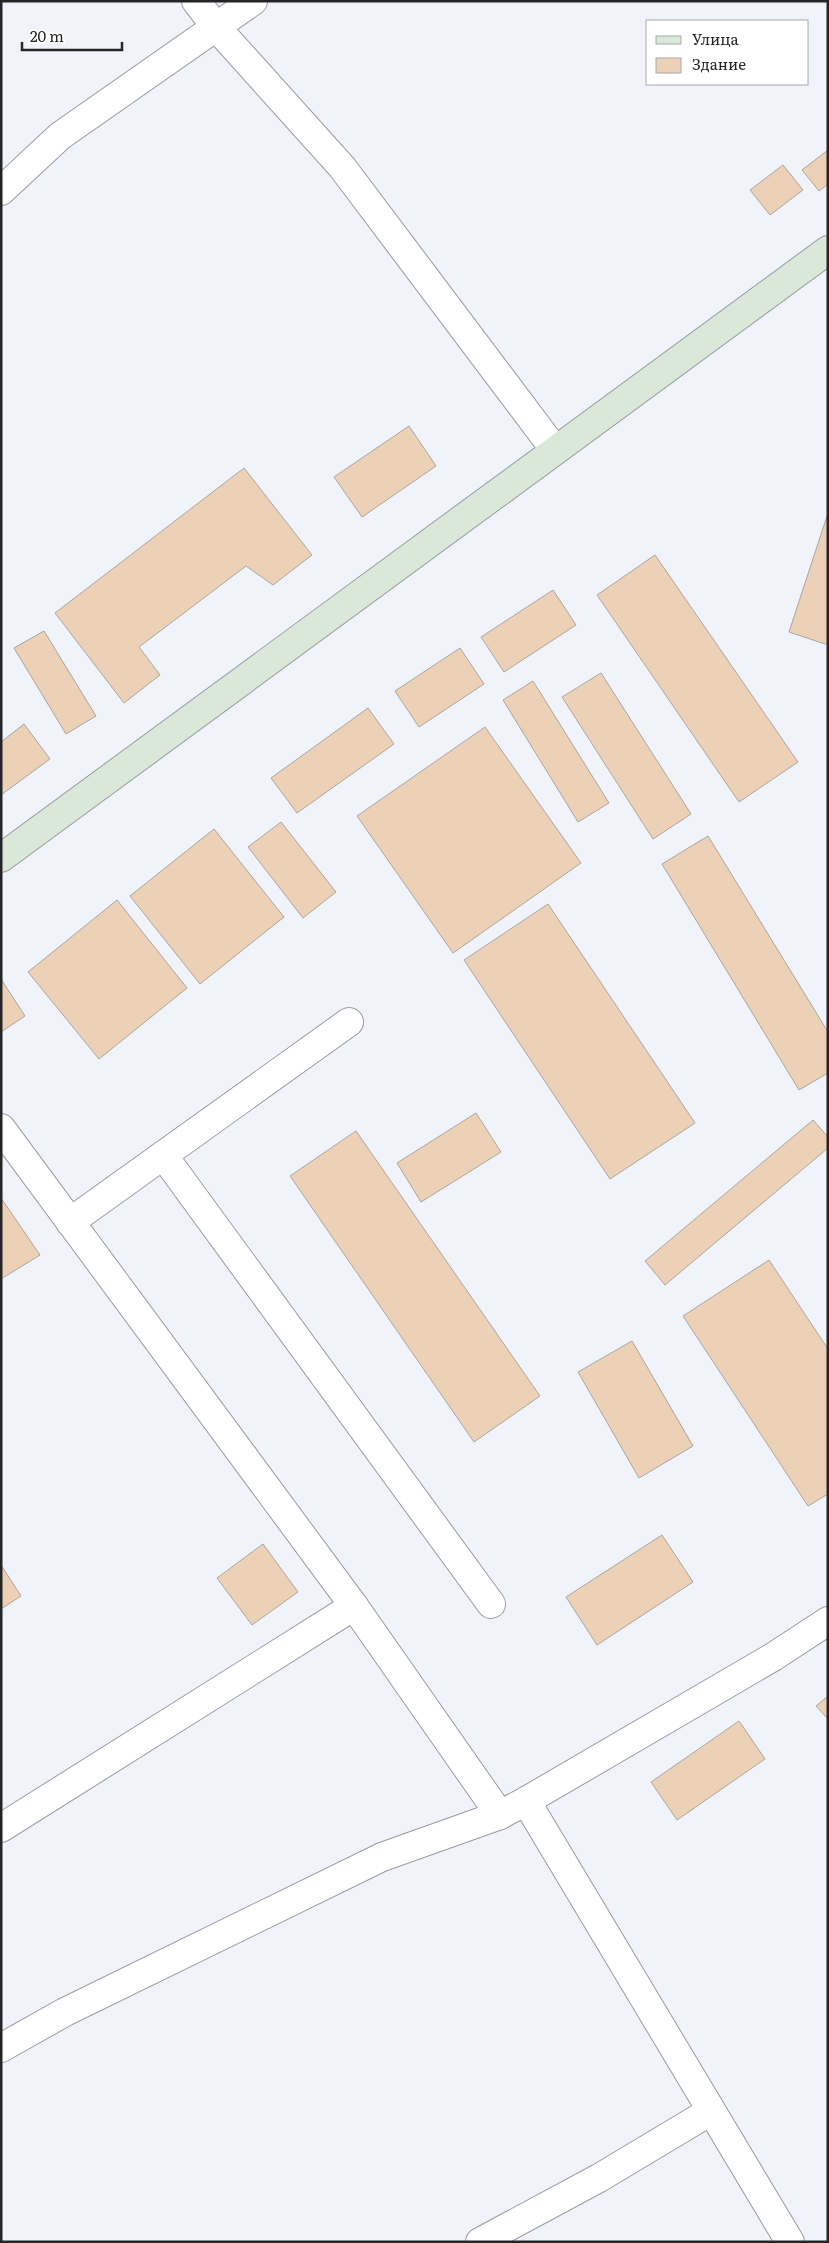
<svg xmlns="http://www.w3.org/2000/svg" width="829" height="2243" font-family="Literata,serif">
<style>
.building{fill:#edd1b6;stroke:#aaa5a0}
.lines{fill:none;stroke-linecap:round;stroke-linejoin:round}
.street-casing{stroke:#999ba0;stroke-width:30}
.secondary-casing{stroke:#999ba0;stroke-width:30}
.street{stroke:#fff;stroke-width:28}
.secondary{stroke:#d9e8d8;stroke-width:28}
</style>
<rect width="100%" height="100%" fill="#f0f3f9"/>
<g class="building">
<polygon points="828,150 828,184 819,191 802,170"/>
<polygon points="783,165 803,190 770,215 750,190"/>
<polygon points="409,426 436,466 362,517 334,477"/>
<polygon points="244,468 312,555 273,585 246,566 139,647 160,675 124,703 55,613"/>
<polygon points="828,513 828,645 789,632"/>
<polygon points="655,555 798,762 739,802 597,595"/>
<polygon points="553,590 576,625 504,672 481,637"/>
<polygon points="44,631 96,716 66,734 14,648"/>
<polygon points="460,648 484,684 419,727 395,691"/>
<polygon points="601,673 691,814 653,839 562,697"/>
<polygon points="533,681 609,803 578,822 503,700"/>
<polygon points="368,708 394,744 297,813 271,778"/>
<polygon points="24,724 50,759 1,795 1,742"/>
<polygon points="485,727 581,863 453,953 357,816"/>
<polygon points="281,822 336,892 303,918 248,847"/>
<polygon points="214,829 284,917 200,984 130,896"/>
<polygon points="708,836 828,1032 828,1073 799,1090 662,864"/>
<polygon points="117,900 187,988 99,1059 28,972"/>
<polygon points="548,904 695,1123 610,1179 464,960"/>
<polygon points="1,979 25,1016 1,1032"/>
<polygon points="476,1113 501,1152 421,1202 397,1163"/>
<polygon points="813,1120 828,1137 828,1148 665,1285 645,1261"/>
<polygon points="356,1131 540,1396 474,1442 290,1176"/>
<polygon points="1,1198 40,1255 1,1279"/>
<polygon points="769,1260 828,1349 828,1494 808,1506 683,1316"/>
<polygon points="632,1341 693,1446 639,1478 578,1372"/>
<polygon points="662,1535 693,1582 597,1645 566,1597"/>
<polygon points="263,1544 298,1592 252,1625 217,1578"/>
<polygon points="1,1565 21,1596 1,1609"/>
<polygon points="828,1696 828,1719 816,1706"/>
<polygon points="739,1721 765,1759 677,1820 651,1782"/>
</g>
<g class="lines">
<defs>
<g id="street">
<polyline points="196,1 216,27 342,167 555,450"/>
<polyline points="1,191 60,136 253,1"/>
<polyline points="1,1128 354,1606 500,1815"/>
<polyline points="163,1155 491,1604"/>
<polyline points="70,1222 349,1022"/>
<polyline points="526,1801 790,2242"/>
<polyline points="1,1828 354,1606"/>
<polyline points="1,2048 65,2012 382,1857 500,1815 526,1801 773,1657 828,1621"/>
<polyline points="480,2242 599,2178 711,2111"/>
</g>
<polyline id="secondary" points="1,858 828,250"/>
</defs>
<use href="#street" class="street-casing"/>
<use href="#secondary" class="secondary-casing"/>
<use href="#street" class="street"/>
<use href="#secondary" class="secondary"/>
</g>
<rect width="829" height="2243" fill="none" stroke="#242527" stroke-width="5"/>
<rect x="646" y="20" width="162" height="65" fill="#ffffff" stroke="#a7a8a9"/>
<rect x="656" y="36" width="25" height="8" fill="#d9e8d8" stroke="#a7a8a9"/>
<text x="692" y="45" font-size="15" fill="#242527">Улица</text>
<rect x="656" y="58" width="25" height="15" fill="#edd1b6" stroke="#a7a8a9"/>
<text x="692" y="70" font-size="15" fill="#242527">Здание</text>
<path d="M22 42v8h100v-8" fill="none" stroke="#242527" stroke-width="2.5"/>
<text x="30" y="42" font-size="15" fill="#242527" stroke="#ffffff" stroke-width="4" paint-order="stroke">20 m</text>
</svg>
